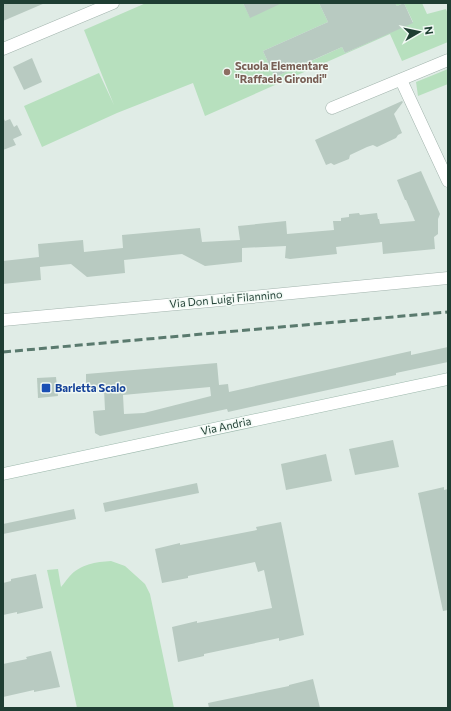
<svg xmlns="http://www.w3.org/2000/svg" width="451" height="711" font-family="Commissioner,sans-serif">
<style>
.green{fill:#b7e0be}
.building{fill:#b8cac1;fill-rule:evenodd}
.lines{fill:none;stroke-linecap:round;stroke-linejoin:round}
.minor-casing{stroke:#a2b4ad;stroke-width:13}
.secondary-casing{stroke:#9eb9ad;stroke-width:13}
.minor{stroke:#fff;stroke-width:12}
.secondary{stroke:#fff;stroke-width:12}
.rail{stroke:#5a7a6e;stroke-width:3;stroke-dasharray:8 4;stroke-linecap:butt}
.education-dot{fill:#8d6e63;stroke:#f1f9f4;stroke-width:1.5}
.transit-dot{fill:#1a4fb4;stroke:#f1f9f4;stroke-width:1.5}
.labels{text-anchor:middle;stroke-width:3;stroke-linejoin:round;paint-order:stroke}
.education-label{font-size:11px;font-weight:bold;fill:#785e54;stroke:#f1f9f4;text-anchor:start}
.street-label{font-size:11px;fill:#1f3e33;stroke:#f1f9f4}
.transit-label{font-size:11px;font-weight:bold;fill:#164399;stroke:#f1f9f4;text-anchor:start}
</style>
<rect width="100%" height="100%" fill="#e0ece6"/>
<g class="green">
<polygon points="146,3 243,3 250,17 266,10 264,3 319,3 328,22 263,51 275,77 292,69 305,53 309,62 342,47 345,53 413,22 404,3 397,6 395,3 422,3 427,14 446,9 448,14 448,42 402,61 390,34 205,116 193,83 117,113 42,147 24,106 99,73 114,105 84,30"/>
<polygon points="448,69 448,84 418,96 416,82"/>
<path d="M 111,561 L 125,566 L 145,584 L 150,594 L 174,708 L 77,708 L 47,570 L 58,569 L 61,587 C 64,584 66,580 69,577 C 80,564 96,562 111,561 Z"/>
</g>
<g class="building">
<polygon points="3,3 45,3 3,21"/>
<polygon points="243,3 282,3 250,18"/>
<polygon points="319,3 395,3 397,6 404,3 413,23 345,53 342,47 275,77 263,51 328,22"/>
<polygon points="32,58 42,82 24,90 13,67"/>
<polygon points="402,101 403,102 394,114 402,133 398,135 396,138 377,147 373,145 367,147 350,155 349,159 334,165 331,163 326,165 315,140"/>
<polygon points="3,117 5,121 10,119 14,127 17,125 22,135 13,139 16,145 3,150"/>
<polygon points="421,171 440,214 438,219 438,234 434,237 435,249 383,254 382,242 336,247 337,254 290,259 285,258 286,246 242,248 242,262 205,266 182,254 124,260 125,273 87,277 71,264 40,267 41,280 3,284 3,261 39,257 38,244 83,240 84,252 123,248 122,235 200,228 202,242 240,240 238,226 286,221 287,234 334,230 333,221 341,221 341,218 349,217 349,214 359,213 360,215 377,213 378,219 379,219 380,224 415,221 406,200 405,200 397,180"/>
<path d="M 448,347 L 448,362 L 396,373 L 396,375 L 228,412 L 227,409 L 100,436 L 95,433 L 93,411 L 105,410 L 104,389 L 86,391 L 86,374 L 217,363 L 219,385 L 228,384 L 229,392 L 411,351 L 411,355 ZM 210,387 L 211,396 L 144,413 L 124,414 L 123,395 Z"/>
<polygon points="56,377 58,396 38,398 37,378"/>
<polygon points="393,440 399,467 355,475 349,449"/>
<polygon points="326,454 332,481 286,490 281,464"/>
<polygon points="197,483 199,493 105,512 103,503"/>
<polygon points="444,487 444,490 448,489 448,610 443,611 418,493"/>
<polygon points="74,509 76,519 3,534 3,524"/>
<polygon points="281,522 304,635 279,641 279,638 204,654 204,656 178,662 172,627 197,621 197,623 272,608 264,570 258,572 255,562 188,576 188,578 162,583 155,549 180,543 180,545 257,530 256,527"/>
<polygon points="36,574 43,608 17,614 17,612 3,615 3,583 11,581 11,579"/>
<polygon points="51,651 60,687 34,692 34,690 3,697 3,664 27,659 26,657"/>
<polygon points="313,679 320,708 209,708 208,703 289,686 289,685"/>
</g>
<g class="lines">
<defs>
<g id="minor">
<polyline points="3,49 113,3"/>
<polyline points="401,80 448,181"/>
<polyline points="332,108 448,60"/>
<polyline points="3,320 221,300 448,278"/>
</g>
<polyline id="secondary" points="3,474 448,379"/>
</defs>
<use href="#minor" class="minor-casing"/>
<use href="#secondary" class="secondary-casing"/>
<use href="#minor" class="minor"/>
<use href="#secondary" class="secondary"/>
<polyline class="rail" points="3,352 448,312"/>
</g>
<circle class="education-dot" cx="227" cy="72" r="4"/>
<rect class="transit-dot" x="41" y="383" width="10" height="10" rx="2"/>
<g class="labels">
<g class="education-label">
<text x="235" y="70">Scuola Elementare<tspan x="235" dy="13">"Raffaele Girondi"</tspan></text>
</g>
<g class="street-label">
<text transform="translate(226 299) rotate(-5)" y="4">Via Don Luigi Filannino</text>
<text transform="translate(226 426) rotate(-12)" y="4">Via Andria</text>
</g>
<g class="transit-label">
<text x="55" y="392">Barletta Scalo</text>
</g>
</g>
<rect width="451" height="711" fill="none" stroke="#1f3e33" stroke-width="8"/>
<g transform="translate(419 32) rotate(81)" stroke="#f1f9f4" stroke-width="3" paint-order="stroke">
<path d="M0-3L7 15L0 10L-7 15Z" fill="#1f3e33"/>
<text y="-6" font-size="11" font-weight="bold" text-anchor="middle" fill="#1f3e33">N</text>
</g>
</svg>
